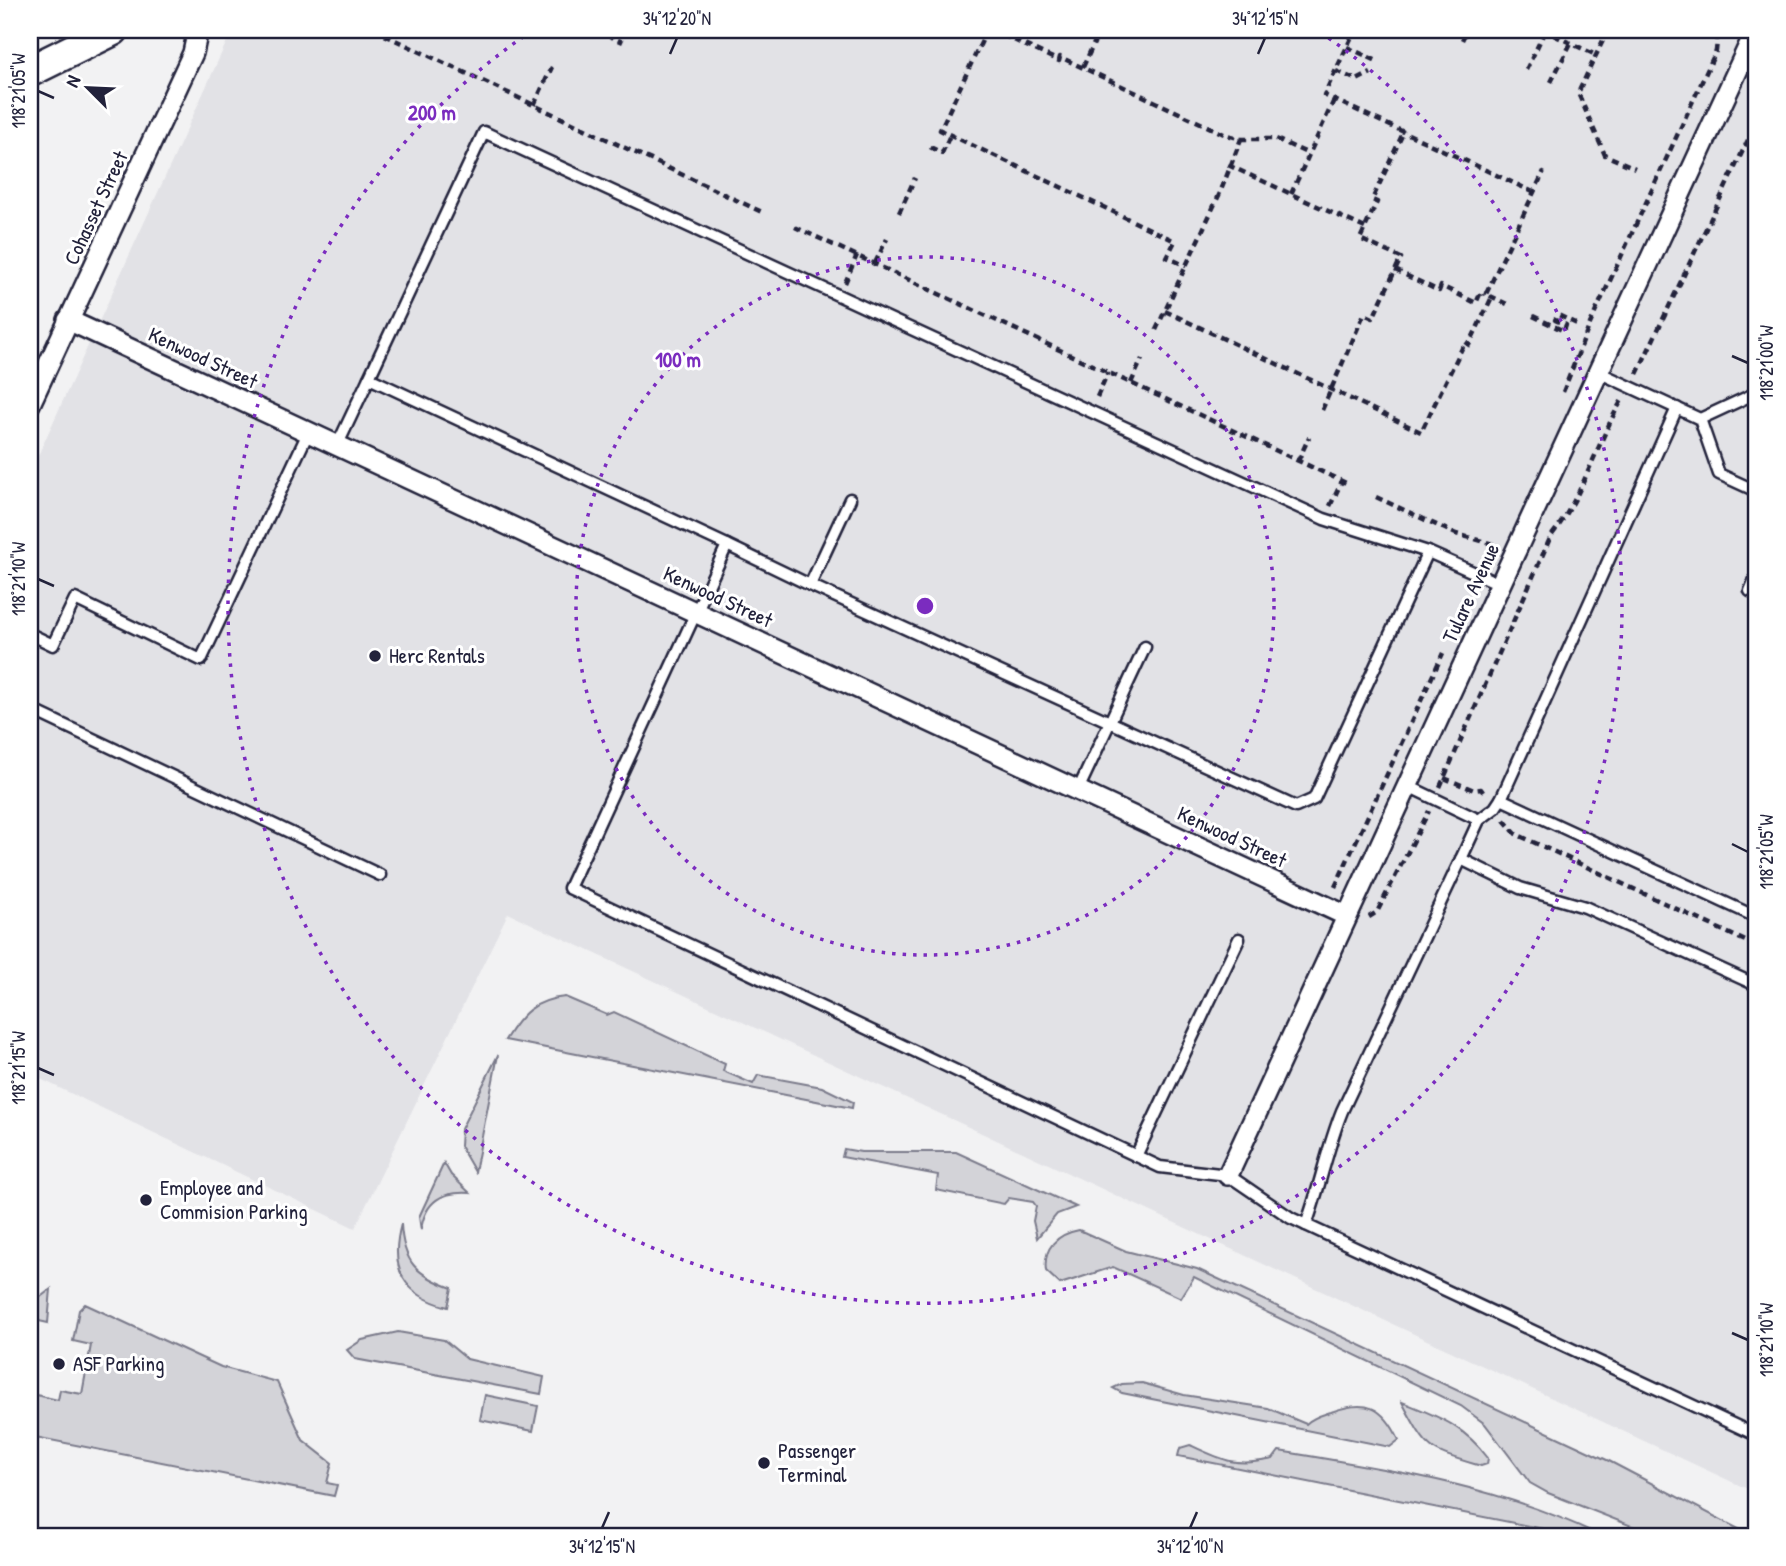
<svg xmlns="http://www.w3.org/2000/svg" width="1786" height="1566" font-family="'Patrick Hand',sans-serif">
<style>
.built{fill:#e2e2e6}
.green{fill:#d3d3d8;stroke:#7a7a8a;stroke-width:2}
.lines{fill:none;stroke-linecap:round;stroke-linejoin:round}
.service-casing{stroke:#22223b;stroke-width:15}
.minor-casing{stroke:#22223b;stroke-width:24}
.primary-casing{stroke:#22223b;stroke-width:35}
.path{stroke:#22223b;stroke-width:4.5;stroke-dasharray:7 5;stroke-linecap:butt}
.service{stroke:#fff;stroke-width:10}
.minor{stroke:#fff;stroke-width:19}
.primary{stroke:#fff;stroke-width:30}
.ticks{fill:none;stroke:#22223b;stroke-width:2.5}
.ring{fill:none;stroke:#7b2cbf;stroke-width:3.5;stroke-dasharray:3.5 7}
.poi-dot{fill:#22223b;stroke:#fff;stroke-width:2.5}
.labels{text-anchor:middle;stroke-width:6;stroke-linejoin:round;paint-order:stroke}
.street-label{font-size:21px;fill:#22223b;stroke:#fff}
.poi-label{font-size:21px;fill:#22223b;stroke:#fff;text-anchor:start}
.centre{fill:#7b2cbf;stroke:#fff;stroke-width:3.5}
.ring-label{font-size:21px;text-anchor:middle;font-weight:bold;fill:#7b2cbf;stroke:#fff;stroke-width:6;stroke-linejoin:round;paint-order:stroke}
.neatline{fill:none;stroke:#22223b;stroke-width:2.5}
.ticks-label{font-size:18px;text-anchor:middle;fill:#22223b}
</style>
<rect width="100%" height="100%" fill="#f2f2f3"/>
<filter id="ink" filterUnits="userSpaceOnUse"><feTurbulence type="fractalNoise" baseFrequency=".0143" numOctaves="2"/><feDisplacementMap in="SourceGraphic" scale="14" xChannelSelector="R" yChannelSelector="G"/><feConvolveMatrix kernelMatrix="1 2 1 2 8 2 1 2 1" color-interpolation-filters="sRGB"/></filter>
<g filter="url(#ink)">
<polygon class="built" points="232,30 1756,30 1756,1493 508,913 355,1228 30,1074 30,473"/>
<g class="green">
<path d="M 565,997 L 607,1015 L 614,1012 L 725,1064 L 723,1071 L 753,1084 L 758,1075 L 822,1087 L 853,1102 L 852,1108 L 505,1040 C 521,1014 534,1000 565,997 Z"/>
<polygon points="498,1055 475,1172 460,1146 461,1129"/>
<polygon points="844,1149 861,1152 956,1152 1076,1207 1057,1214 1037,1238 1033,1221 1036,1206 1033,1202 1009,1198 1004,1204 936,1190 938,1175 842,1157"/>
<path d="M 444,1163 L 451,1175 L 470,1193 C 442,1191 425,1201 421,1230 L 419,1217 Z"/>
<path d="M 401,1224 C 403,1263 417,1275 452,1288 L 448,1307 C 403,1295 389,1269 401,1224 Z"/>
<path d="M 1079,1230 L 1126,1251 L 1197,1269 L 1609,1461 L 1752,1536 L 1657,1536 L 1548,1493 L 1530,1483 L 1485,1424 L 1461,1406 L 1194,1277 L 1181,1298 L 1113,1267 L 1060,1284 L 1046,1271 C 1043,1248 1057,1234 1079,1230 Z"/>
<polygon points="51,1289 48,1323 30,1319 30,1305"/>
<polygon points="85,1304 221,1367 277,1382 303,1440 332,1463 327,1483 337,1485 334,1496 30,1436 30,1384 33,1385 32,1394 58,1400 60,1390 82,1394 91,1345 73,1341 79,1310"/>
<polygon points="398,1332 444,1340 467,1359 544,1377 541,1394 355,1359 347,1350 362,1340"/>
<path d="M 1142,1383 L 1184,1395 L 1268,1408 L 1306,1424 C 1313,1417 1322,1415 1331,1412 C 1366,1399 1383,1406 1399,1440 L 1390,1447 L 1122,1393 L 1113,1388 L 1122,1384 Z"/>
<polygon points="485,1395 538,1406 533,1431 480,1420"/>
<path d="M 1402,1402 C 1439,1417 1463,1425 1488,1458 L 1487,1464 L 1481,1466 C 1427,1450 1429,1452 1402,1402 Z"/>
<path d="M 1190,1445 C 1224,1461 1235,1467 1273,1459 L 1279,1451 C 1389,1469 1500,1486 1601,1536 L 1579,1536 L 1178,1456 L 1180,1448 Z"/>
</g>
<g class="lines">
<defs>
<g id="service">
<polyline points="1598,372 1700,419 1756,393"/>
<polyline points="1700,419 1719,474 1756,491"/>
<polyline points="337,446 369,378"/>
<polyline points="727,545 810,585 850,499"/>
<polyline points="1500,584 1428,552 1324,519 484,132 369,378 727,545 569,888 1160,1167 1228,1175 1291,1218 1756,1435"/>
<polyline points="810,585 1296,807 1314,799 1428,552"/>
<polyline points="1750,591 1756,577"/>
<polyline points="30,634 53,645 75,599 201,660 308,433"/>
<polyline points="30,709 380,875"/>
<polyline points="1408,786 1479,820 1461,859 1520,888 1585,907 1756,985"/>
<polyline points="1078,790 1145,647"/>
<polyline points="1501,799 1677,408"/>
<polyline points="1479,820 1495,808 1501,799 1756,917"/>
<polyline points="1136,1156 1239,939"/>
<path d="M 1306,1225 C 1320,1187 1327,1148 1342,1111 L 1461,859"/>
</g>
<g id="minor">
<polyline points="68,320 1347,916"/>
<polyline points="30,404 193,53 196,39 194,30"/>
<polyline points="1228,1175 1756,30"/>
</g>
<polyline id="primary" points="30,71 113,30"/>
</defs>
<use href="#service" class="service-casing"/>
<use href="#minor" class="minor-casing"/>
<use href="#primary" class="primary-casing"/>
<g class="path">
<polyline points="374,30 764,213"/>
<polyline points="596,30 623,42"/>
<polyline points="987,30 940,130 1175,241 1167,257 1186,266"/>
<polyline points="992,30 1059,61 1060,57 1224,134 1241,139 1276,139 1309,154"/>
<polyline points="1349,30 1354,32 1324,95 1533,192"/>
<polyline points="1543,30 1596,55"/>
<polyline points="1608,30 1578,93 1605,155 1635,168"/>
<polyline points="30,32 32,30"/>
<polyline points="565,37 569,30"/>
<polyline points="1462,40 1467,30"/>
<polyline points="1347,47 1377,61"/>
<polyline points="1083,67 1100,30"/>
<polyline points="1526,70 1545,31"/>
<polyline points="1336,71 1357,80 1371,73"/>
<polyline points="1551,82 1571,43"/>
<polyline points="534,105 552,67"/>
<polyline points="930,147 942,153 950,135"/>
<polyline points="1228,165 1365,228"/>
<polyline points="1291,194 1334,100"/>
<polyline points="899,213 915,178"/>
<polyline points="795,227 1346,483"/>
<polyline points="875,263 887,239"/>
<polyline points="1395,270 1439,291 1441,286 1476,303 1481,292 1486,294"/>
<polyline points="845,283 857,255"/>
<polyline points="1507,304 1486,294 1544,171"/>
<polyline points="1165,311 1421,432 1465,342 1469,345 1492,297"/>
<polyline points="1533,316 1564,331 1566,325 1555,320 1558,315 1577,324"/>
<polyline points="1156,330 1220,193 1241,139"/>
<polyline points="1637,374 1756,123"/>
<polyline points="1131,383 1142,359"/>
<polyline points="1563,392 1590,324 1716,51 1718,30"/>
<polyline points="1097,397 1108,372"/>
<polyline points="1322,410 1364,314 1373,318 1401,258 1360,239 1377,202 1372,200 1404,131"/>
<polyline points="1298,461 1309,437"/>
<polyline points="1376,497 1456,534 1497,545"/>
<polyline points="1330,506 1342,481"/>
<polyline points="1444,778 1474,790 1481,789 1486,796"/>
<path d="M 1440,787 L 1551,536 C 1583,497 1596,444 1622,400"/>
<polyline points="1504,820 1516,834 1756,946"/>
<polyline points="1335,887 1443,653"/>
<polyline points="1369,917 1377,912 1429,811"/>
</g>
<use href="#service" class="service"/>
<use href="#minor" class="minor"/>
<use href="#primary" class="primary"/>
</g>
</g>
<path class="ticks" d="M 670,54 L 677,38M 1258,54 L 1265,38M 38,91 L 54,98M 1732,356 L 1748,363M 38,579 L 54,586M 1732,844 L 1748,852M 38,1068 L 54,1075M 1732,1333 L 1748,1340M 602,1528 L 609,1512M 1190,1528 L 1197,1512"/>
<g class="ring">
<circle cx="925" cy="606" r="349"/>
<path d="M1320 32A697 697 0 1 1 530 32"/>
</g>
<g class="poi-dot">
<circle cx="375" cy="656" r="7"/>
<circle cx="146" cy="1200" r="7"/>
<circle cx="59" cy="1364" r="7"/>
<circle cx="764" cy="1463" r="7"/>
</g>
<g class="labels">
<g class="street-label">
<text transform="translate(96 208) rotate(-65)" y="7">Cohasset Street</text>
<text transform="translate(203 358) rotate(25)" y="7">Kenwood Street</text>
<text transform="translate(1471 593) rotate(-65)" y="7">Tulare Avenue</text>
<text transform="translate(718 597) rotate(25)" y="7">Kenwood Street</text>
<text transform="translate(1232 837) rotate(25)" y="7">Kenwood Street</text>
</g>
<g class="poi-label">
<text x="389" y="663">Herc Rentals</text>
<text x="160" y="1195">Employee and<tspan x="160" dy="24">Commision Parking</tspan></text>
<text x="73" y="1371">ASF Parking</text>
<text x="778" y="1458">Passenger<tspan x="778" dy="24">Terminal</tspan></text>
</g>
</g>
<circle cx="925" cy="606" r="10" class="centre"/>
<g class="ring-label">
<text x="432" y="120">200 m</text>
<text x="678" y="367">100 m</text>
</g>
<rect width="1786" height="1566" fill="none" stroke="#fff" stroke-width="77"/>
<g transform="translate(88 88) rotate(294)" stroke="#ffffff" stroke-width="5" paint-order="stroke">
<path d="M0-5L12 26L0 18L-12 26Z" fill="#22223b"/>
<text y="-10" font-size="19" font-weight="bold" text-anchor="middle" fill="#22223b">N</text>
</g>
<rect x="38" y="38" width="1710" height="1490" class="neatline"/>
<g class="ticks-label">
<text x="677" y="25">34°12'20"N</text>
<text x="1265" y="25">34°12'15"N</text>
<text transform="translate(19 91) rotate(-90)" y="6">118°21'05"W</text>
<text transform="translate(1767 363) rotate(-90)" y="6">118°21'00"W</text>
<text transform="translate(19 579) rotate(-90)" y="6">118°21'10"W</text>
<text transform="translate(1767 852) rotate(-90)" y="6">118°21'05"W</text>
<text transform="translate(19 1068) rotate(-90)" y="6">118°21'15"W</text>
<text transform="translate(1767 1340) rotate(-90)" y="6">118°21'10"W</text>
<text x="602" y="1553">34°12'15"N</text>
<text x="1190" y="1553">34°12'10"N</text>
</g>
</svg>
